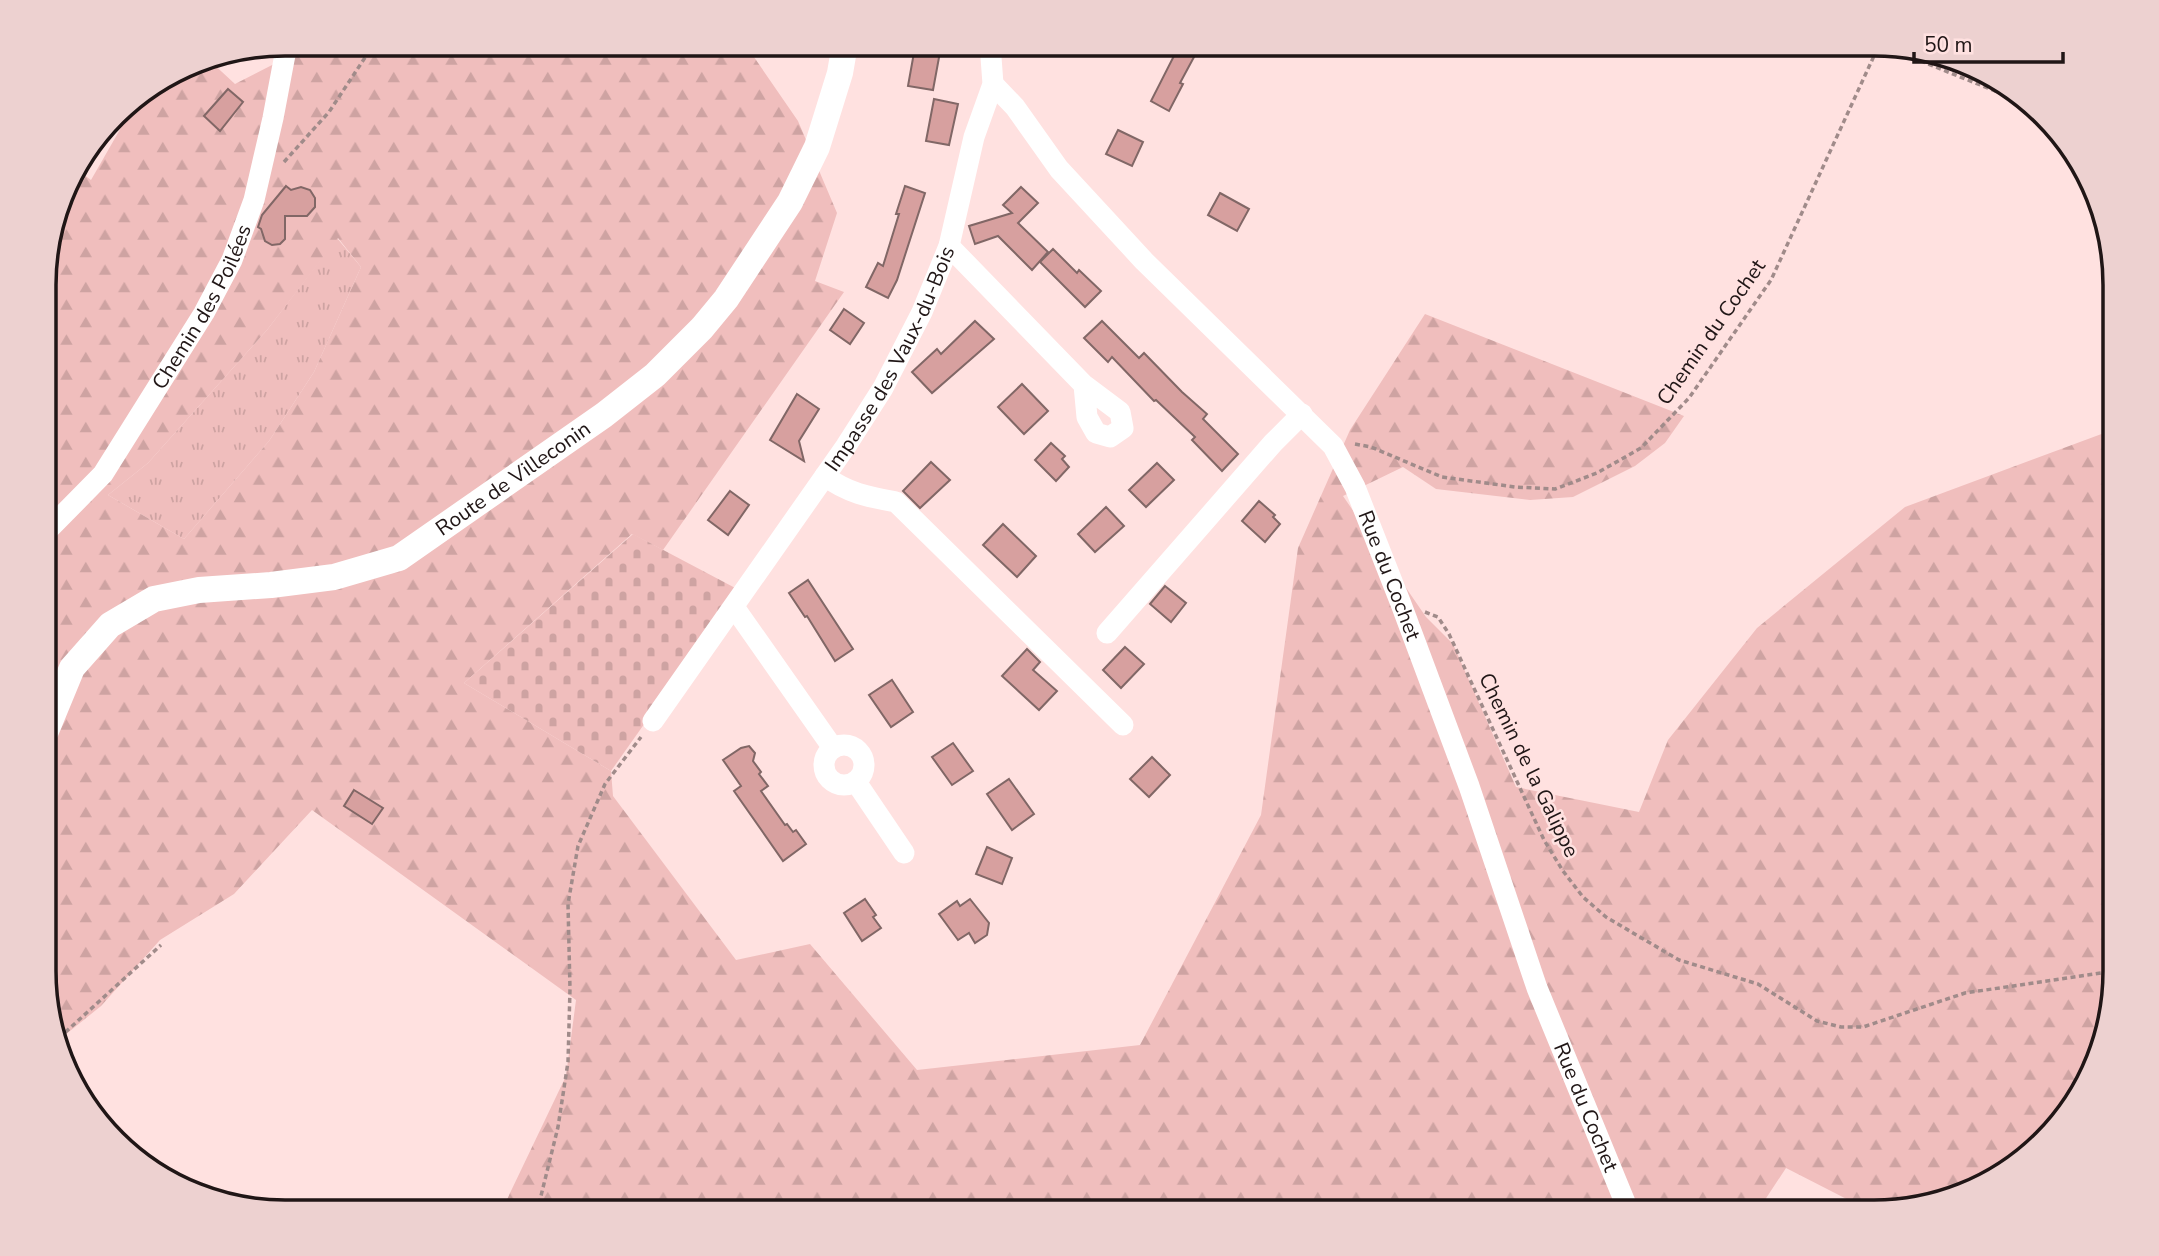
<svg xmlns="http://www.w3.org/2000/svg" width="2159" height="1256" font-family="'Nunito Sans',sans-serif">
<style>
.grass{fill:url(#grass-tufts)}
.forest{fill:url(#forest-firs);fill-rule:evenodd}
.cemetery{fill:url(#cemetery-stones)}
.building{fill:#d7a09f;stroke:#816766;stroke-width:2}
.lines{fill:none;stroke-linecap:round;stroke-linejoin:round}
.path{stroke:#a08b8a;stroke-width:3.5;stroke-dasharray:5 3.5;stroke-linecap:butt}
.minor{stroke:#fff;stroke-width:21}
.major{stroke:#fff;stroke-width:26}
.labels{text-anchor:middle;stroke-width:5;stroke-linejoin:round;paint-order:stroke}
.street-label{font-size:21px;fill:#201616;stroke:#ffe1e0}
.rim{fill:none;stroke:#201616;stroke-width:3.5}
</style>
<defs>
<pattern id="grass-tufts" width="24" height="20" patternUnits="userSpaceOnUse" patternTransform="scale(1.75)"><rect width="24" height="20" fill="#f0bebd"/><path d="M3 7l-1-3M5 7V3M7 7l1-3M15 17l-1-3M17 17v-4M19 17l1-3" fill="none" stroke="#cea3a2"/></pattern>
<pattern id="forest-firs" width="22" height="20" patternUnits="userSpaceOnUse" patternTransform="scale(1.75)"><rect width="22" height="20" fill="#f0bebd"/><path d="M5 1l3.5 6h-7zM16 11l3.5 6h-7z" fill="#cea3a2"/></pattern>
<pattern id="cemetery-stones" width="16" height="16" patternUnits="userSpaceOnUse" patternTransform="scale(1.75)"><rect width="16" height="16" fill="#f0bebd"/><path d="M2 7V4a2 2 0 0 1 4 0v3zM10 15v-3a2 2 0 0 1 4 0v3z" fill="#cea3a2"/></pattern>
</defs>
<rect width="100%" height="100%" fill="#ffe1e0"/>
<polygon class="grass" points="337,238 361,267 314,372 269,441 184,539 108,495 148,463 267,330"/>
<path class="forest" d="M 313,44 L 745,44 L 798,121 L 837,213 L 815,281 L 844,292 L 663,550 L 632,534 L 464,683 L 611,771 L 613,796 L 736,960 L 810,944 L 917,1070 L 1140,1045 L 1261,815 L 1298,548 L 1350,430 L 1425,314 L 1684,416 L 1665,443 L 1635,466 L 1573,497 L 1530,500 L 1436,489 L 1403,467 L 1343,496 L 1426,617 L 1453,644 L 1516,787 L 1639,812 L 1668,740 L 1757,628 L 1905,507 L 2115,429 L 2115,987 L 2083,1092 L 1995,1180 L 1890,1212 L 1872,1212 L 1786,1168 L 1757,1212 L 501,1212 L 566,1076 L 576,1000 L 312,810 L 234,894 L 160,940 L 101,1006 L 60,1039 L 46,1002 L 46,254 L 69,178 L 76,169 L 91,180 L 130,112 L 124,106 L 126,104 L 193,62 L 208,59 L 235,84 ZM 338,238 L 361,267 L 314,372 L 269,441 L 184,539 L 108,495 L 148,463 L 267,330 Z"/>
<polygon class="cemetery" points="633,534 739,590 611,771 464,683"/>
<g class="building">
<polygon points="1180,44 1201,44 1180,83 1183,84 1169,111 1151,101"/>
<polygon points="915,47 940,52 933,90 908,86"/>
<polygon points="228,89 243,102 220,131 204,116"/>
<polygon points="934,99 958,104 949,145 926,141"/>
<polygon points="1118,130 1143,142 1132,166 1106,154"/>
<polygon points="286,186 291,190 301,187 310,190 315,198 315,207 307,216 285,216 285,239 280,244 272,245 265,241 261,229 258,227 262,215"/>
<polygon points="905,186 925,193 897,280 888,298 866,287 878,263 883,266 899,214 896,214"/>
<polygon points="1021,187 1038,203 1018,223 1048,252 1032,270 998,236 975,244 969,226 1012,213 1003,205"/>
<polygon points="1220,193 1249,209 1237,231 1208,215"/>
<polygon points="1053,249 1077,273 1079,270 1101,291 1085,307 1040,262"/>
<polygon points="844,309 864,323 850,344 830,330"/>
<polygon points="975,321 994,339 932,393 912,372 937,349 941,354"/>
<polygon points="1102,321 1139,358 1144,353 1182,392 1207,414 1203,419 1238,454 1222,471 1192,440 1195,437 1156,400 1154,401 1112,357 1108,362 1084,338"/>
<polygon points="1022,384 1048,411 1024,434 998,407"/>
<polygon points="797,394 819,409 799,441 804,461 770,440"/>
<polygon points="1051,443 1065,456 1062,459 1069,467 1056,481 1035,460"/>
<polygon points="931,462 950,480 920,508 903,491"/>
<polygon points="1157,463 1174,480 1146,507 1129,490"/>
<polygon points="730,491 749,505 728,535 708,520"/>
<polygon points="1259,501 1275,515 1273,517 1280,524 1265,542 1242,521"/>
<polygon points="1106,507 1124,526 1095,552 1078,534"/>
<polygon points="1003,524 1036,556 1017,577 983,545"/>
<polygon points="808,580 853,649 835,661 807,616 805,617 789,593"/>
<polygon points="1165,586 1186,603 1171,622 1150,604"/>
<polygon points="1125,647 1144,664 1121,688 1103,670"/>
<polygon points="1027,649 1040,662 1033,670 1057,691 1039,710 1002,676"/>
<polygon points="892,680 913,712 891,727 869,695"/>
<polygon points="953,743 973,771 952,785 932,757"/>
<polygon points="749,746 755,753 753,761 761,772 759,774 768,786 761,791 785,825 787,824 793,832 796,830 806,844 783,861 734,791 741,786 723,760 741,748"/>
<polygon points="1152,757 1170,775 1149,797 1130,779"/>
<polygon points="1009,779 1034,814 1012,830 987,794"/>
<polygon points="354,790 383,808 372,824 344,806"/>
<polygon points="987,847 1012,858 1002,884 976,874"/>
<polygon points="865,899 876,915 873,917 881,928 862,941 844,913"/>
<polygon points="970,899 989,923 987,935 975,943 969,933 958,940 939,914 957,901 960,906"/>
</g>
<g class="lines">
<g class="path">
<polyline points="1881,45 2020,101"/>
<polyline points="284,162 329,112 374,44"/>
<polyline points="1355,444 1371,447 1442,477 1515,487 1555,489 1597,473 1641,448 1689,398 1771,280 1879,45"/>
<polyline points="1425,612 1438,617 1449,634 1544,840 1563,871 1583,897 1606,917 1679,960 1758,984 1817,1021 1841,1027 1863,1027 1965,993 2115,971"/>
<polyline points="59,1038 161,945"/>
<polyline points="537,1212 558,1127 568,1062 570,989 568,904 578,846 605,784 641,737"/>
</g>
<g class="minor">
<path id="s1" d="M 993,84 L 1015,107 L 1059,169 L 1144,261 L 1333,446 L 1355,487 L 1401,604 L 1469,786 L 1537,988 L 1629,1212"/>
<polyline points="949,246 1084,385 1087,417 1096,433 1110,437 1123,428 1120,412 1084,385"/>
<path d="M 825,476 C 847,493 869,497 896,502 L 1123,725"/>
<path id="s2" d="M 46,532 L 103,474 L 204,313 L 232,260 L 254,200 L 273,118 L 287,44"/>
<polyline points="734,607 833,748"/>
<polyline points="1107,633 1273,443 1302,414"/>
<path id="s3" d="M 653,721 L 846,446 L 883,388 L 922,312 L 949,246 L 974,137 L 993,84 L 990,44"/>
<circle cx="844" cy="765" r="20"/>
<polyline points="856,782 904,853"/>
</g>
<path class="major" id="s4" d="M 46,731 L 72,668 L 110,625 L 154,599 L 199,590 L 271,585 L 334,577 L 399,558 L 604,415 L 655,375 L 702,328 L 726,299 L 790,202 L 817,147 L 840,73 L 845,44"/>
</g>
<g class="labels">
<g class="street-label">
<text dy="7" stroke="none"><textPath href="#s2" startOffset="276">Chemin des Poilées</textPath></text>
<text transform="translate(1711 332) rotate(-55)" y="7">Chemin du Cochet</text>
<text dy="7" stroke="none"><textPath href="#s3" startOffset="434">Impasse des Vaux-du-Bois</textPath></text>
<text dy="7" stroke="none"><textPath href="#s4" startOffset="565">Route de Villeconin</textPath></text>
<text dy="7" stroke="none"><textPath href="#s1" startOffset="639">Rue du Cochet</textPath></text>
<text transform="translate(1529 765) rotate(64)" y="7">Chemin de la Galippe</text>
<text dy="7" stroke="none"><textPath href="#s1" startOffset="1206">Rue du Cochet</textPath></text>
</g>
</g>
<path d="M0 0H2159V1256H0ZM285 56H1874A229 229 0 0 1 2103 285V971A229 229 0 0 1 1874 1200H285A229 229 0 0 1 56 971V285A229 229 0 0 1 285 56Z" fill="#edd1d0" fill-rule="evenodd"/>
<path class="rim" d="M285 56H1874A229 229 0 0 1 2103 285V971A229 229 0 0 1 1874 1200H285A229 229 0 0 1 56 971V285A229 229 0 0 1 285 56Z"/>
<path d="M1914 52v10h149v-10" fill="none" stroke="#201616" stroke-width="3.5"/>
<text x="1924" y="52" font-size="21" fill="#201616" stroke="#ffe1e0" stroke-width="5" paint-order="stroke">50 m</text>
</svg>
